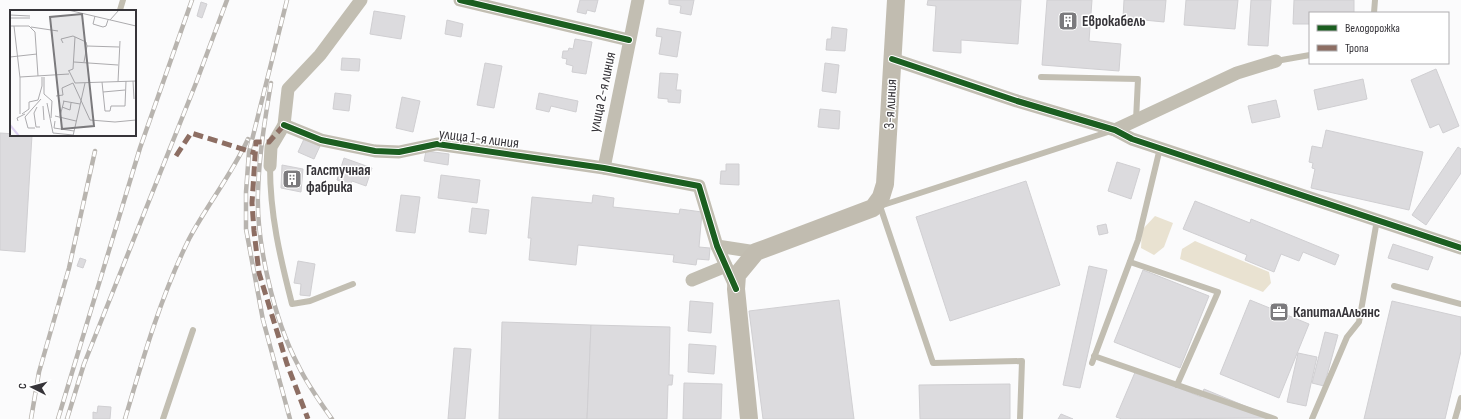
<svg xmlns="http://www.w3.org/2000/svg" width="1461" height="419" font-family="'Sofia Sans Condensed',sans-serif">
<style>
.green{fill:#e9e2d1}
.building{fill:#dcdbde;stroke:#d0cfd2}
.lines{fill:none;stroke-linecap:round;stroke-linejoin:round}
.lane{stroke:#c2beb2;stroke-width:6}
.street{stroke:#c2beb2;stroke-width:13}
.secondary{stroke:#c1bcb0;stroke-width:18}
.rail-casing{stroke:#b8b4af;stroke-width:4.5}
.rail{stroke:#fff;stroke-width:3;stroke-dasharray:9;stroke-linecap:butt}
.quiet{stroke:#8d6e63;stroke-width:5;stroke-dasharray:10 5;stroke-linecap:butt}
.cycleway-casing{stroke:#fff;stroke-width:8}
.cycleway{stroke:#1b5e20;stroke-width:6}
.labels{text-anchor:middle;stroke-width:3;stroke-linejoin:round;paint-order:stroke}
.poi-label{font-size:15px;font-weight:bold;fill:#363439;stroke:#fff;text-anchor:start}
.street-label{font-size:15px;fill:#363439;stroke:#fff}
.inset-river{fill:none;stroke:#ded1f2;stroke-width:2}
.inset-road{fill:none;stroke:#acabae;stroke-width:1}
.view{fill:#7b7a7d;fill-opacity:0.15;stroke:#7b7a7d;stroke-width:2}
.inset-edge{fill:none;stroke:#363439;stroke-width:2}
</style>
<rect width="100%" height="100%" fill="#fbfbfc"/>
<g class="green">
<polygon points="1155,216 1173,223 1164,247 1154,255 1141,248 1142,230"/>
<polygon points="1195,241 1269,272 1271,283 1263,292 1180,259 1182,249"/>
</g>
<g class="building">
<polygon points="580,0 598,0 595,12 587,10 586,14 577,12"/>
<polygon points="669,0 694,0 691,15 680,13 681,6 669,4"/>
<polygon points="928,0 1021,0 1018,44 961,40 961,53 933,51 936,6 927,5"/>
<polygon points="1047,0 1092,0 1089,41 1121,44 1119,71 1042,65"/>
<polygon points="1124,0 1166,0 1164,22 1123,18"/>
<polygon points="1186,0 1238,0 1235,29 1184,25"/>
<polygon points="1251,0 1271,0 1268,46 1248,45"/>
<polygon points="1294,0 1354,0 1354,13 1310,13 1310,24 1293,24"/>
<polygon points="201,2 207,4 202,18 197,16"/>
<polygon points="374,11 405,16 401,39 370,34"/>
<polygon points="447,20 463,24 461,37 445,34"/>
<polygon points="832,27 847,29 845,51 826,50 827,39 831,39"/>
<polygon points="657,28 681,32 677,57 659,54 662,37 656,36"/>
<polygon points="575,39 592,42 586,74 572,72 573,66 566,64 567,59 562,58 563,51 568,51 569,48 573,49"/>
<polygon points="342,58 360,59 359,71 341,70"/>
<polygon points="485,63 502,66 494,108 477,105"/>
<polygon points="825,63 839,65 836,93 822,91"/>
<polygon points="1436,69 1459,126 1443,133 1439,124 1430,128 1411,80"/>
<polygon points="660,73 678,74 676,90 681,90 680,103 668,102 668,99 658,98"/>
<polygon points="1363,79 1367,99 1318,110 1314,90"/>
<polygon points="335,93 351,95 349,111 333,109"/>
<polygon points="539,93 578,101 576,112 551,106 549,112 536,109"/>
<polygon points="402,97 420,101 413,132 396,128"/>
<polygon points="1276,100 1280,117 1252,123 1248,106"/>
<polygon points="820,109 840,111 839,129 818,127"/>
<polygon points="1326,130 1423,152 1409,210 1311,188 1315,169 1312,168 1313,163 1309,162 1312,146 1322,148"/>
<polygon points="0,133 32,135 25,252 0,250"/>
<polygon points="304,139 320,146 314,159 298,152"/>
<polygon points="1458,147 1461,149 1461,173 1426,225 1412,215"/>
<polygon points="426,151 449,154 448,165 424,161"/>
<polygon points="344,158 372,168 366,186 352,181 350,185 337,180"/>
<polygon points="1117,162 1140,169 1131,199 1108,191"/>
<polygon points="726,164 739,164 739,185 720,184 721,171 726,171"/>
<polygon points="282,165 303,169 301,192 281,188"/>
<polygon points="441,175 480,180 477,203 438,198"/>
<polygon points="1026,181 1060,285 950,321 916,217"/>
<polygon points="401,195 420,197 415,233 396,231"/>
<polygon points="593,195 614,198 613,207 679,214 680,209 702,212 699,247 710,248 709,260 697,259 696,265 673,262 674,255 578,245 576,265 529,260 531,238 528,238 532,197 592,203"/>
<polygon points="1195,201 1250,223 1251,219 1339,255 1335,265 1303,252 1299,261 1281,254 1274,272 1245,260 1247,255 1183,229"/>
<polygon points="472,208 489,210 486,234 469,232"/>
<polygon points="1106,224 1108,233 1099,235 1097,226"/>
<polygon points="1393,244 1433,257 1428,270 1388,258"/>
<polygon points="80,258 86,260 83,268 77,266"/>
<polygon points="298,261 315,264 310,296 300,295 301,284 294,283"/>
<polygon points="1089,266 1107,270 1080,388 1063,385"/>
<polygon points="1143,270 1209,296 1180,368 1114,342"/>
<polygon points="839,300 854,419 763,419 749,311"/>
<polygon points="1250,300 1309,324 1279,398 1220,374"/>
<polygon points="690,301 713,303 711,333 688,331"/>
<polygon points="1392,301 1461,317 1461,351 1445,419 1364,419"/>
<polygon points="502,322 591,325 587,419 499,419"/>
<polygon points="591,325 670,327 669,375 673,375 672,385 668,385 667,419 587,419"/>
<polygon points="1325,332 1338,335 1324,386 1312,383"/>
<polygon points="689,344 716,346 714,374 688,372"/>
<polygon points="454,348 471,349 465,419 448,419"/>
<polygon points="1298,353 1317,357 1306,406 1287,402"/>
<polygon points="1136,370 1201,397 1204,389 1274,418 1122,419 1116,417"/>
<polygon points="684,383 722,384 721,419 683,419"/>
<polygon points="1010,384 1010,419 920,419 919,385"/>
<polygon points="98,406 111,407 110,419 93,419 93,412 97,413"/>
<polygon points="1061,414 1073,419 1058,419"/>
</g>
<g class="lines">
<g class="lane">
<polyline points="120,10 123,0"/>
<polyline points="1374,13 1375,0"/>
<polyline points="1276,61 1310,55"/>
<polyline points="1041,77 1138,79 1136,120"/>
<path d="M 270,166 C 270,215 280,257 292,304 L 310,301 L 353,284"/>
<polyline points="880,206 933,363 1022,361 1020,419"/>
<polyline points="880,206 1111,131"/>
<polyline points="1130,262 1218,292 1177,385"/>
<polyline points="1394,286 1461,304"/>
<polyline points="1094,356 1275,419"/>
<polyline points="1092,363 1138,240 1160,148"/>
<polyline points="163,419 193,330"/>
<polyline points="1312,419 1347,337 1359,322 1377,220"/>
<polyline points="1455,419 1461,398"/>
</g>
<g class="street">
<polyline points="460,0 629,40"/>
<polyline points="892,59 1017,101 1115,130 1132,139 1461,248"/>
<polyline points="284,125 321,140 375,151 399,152 437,144 604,168 699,186 717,246 736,288"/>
<polyline points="1115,130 1237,73 1276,61"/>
<polyline points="270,166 271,147 284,125 288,89 320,55 361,0"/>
<polyline points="604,168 638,0"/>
<polyline points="717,246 756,252"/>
<polyline points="692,280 726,266"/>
</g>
<polyline class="secondary" points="749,419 736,289 737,275 756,252 873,208 881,197 885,184 896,0"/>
<defs>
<g id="rail">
<polyline points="287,0 249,152 246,192 246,229 263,320 290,419"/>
<path d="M 271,83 C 265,119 259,155 258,192 C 256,242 274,320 298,365 C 307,384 320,402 332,419"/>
<polyline points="31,419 39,372 69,268 95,151"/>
<polyline points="58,419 140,148 192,0"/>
<polyline points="67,419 84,364 196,83 227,0"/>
<path d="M 125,419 C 143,358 161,296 189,239 C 207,205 232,174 248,139"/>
</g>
</defs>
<use href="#rail" class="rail-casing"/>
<use href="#rail" class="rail"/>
<g class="quiet">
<polyline points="284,125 269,142 256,142 252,203 254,231 259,273 287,364 308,419"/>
<polyline points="176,156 191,133 255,153"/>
</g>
<defs>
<g id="cycleway">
<polyline points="460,0 629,40"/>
<polyline points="892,59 1017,101 1115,130 1132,139 1461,248"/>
<polyline points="284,125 321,140 375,151 399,152 437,144 604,168 699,186 717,246 736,289"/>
</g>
</defs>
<use href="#cycleway" class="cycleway-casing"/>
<use href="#cycleway" class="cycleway"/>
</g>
<defs>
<symbol id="building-square" viewBox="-11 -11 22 22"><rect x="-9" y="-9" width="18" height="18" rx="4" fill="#7b7a7d" stroke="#fff"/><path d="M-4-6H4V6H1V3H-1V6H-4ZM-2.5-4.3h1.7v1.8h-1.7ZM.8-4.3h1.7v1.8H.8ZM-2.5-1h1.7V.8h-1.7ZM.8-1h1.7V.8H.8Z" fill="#fff"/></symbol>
<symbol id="office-square" viewBox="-11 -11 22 22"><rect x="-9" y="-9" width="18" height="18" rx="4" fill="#7b7a7d" stroke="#fff"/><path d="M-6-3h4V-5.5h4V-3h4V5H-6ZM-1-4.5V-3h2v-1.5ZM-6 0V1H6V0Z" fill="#fff"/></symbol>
</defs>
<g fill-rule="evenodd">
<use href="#building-square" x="1057" y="10" width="22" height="22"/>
<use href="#building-square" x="281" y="168" width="22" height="22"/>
<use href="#office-square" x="1268" y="301" width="22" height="22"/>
</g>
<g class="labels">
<g class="poi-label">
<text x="1082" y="26">Еврокабель</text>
<text x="306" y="175">Галстучная<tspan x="306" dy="17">фабрика</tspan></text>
<text x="1293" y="317">КапиталАльянс</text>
</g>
<g class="street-label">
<text transform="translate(602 92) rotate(-78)" y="5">улица 2-я линия</text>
<text transform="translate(890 104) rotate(-87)" y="5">3-я линия</text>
<text transform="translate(479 138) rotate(7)" y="5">улица 1-я линия</text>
</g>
</g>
<g transform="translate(10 10)">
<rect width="126" height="126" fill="#fbfbfc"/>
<path class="inset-river" d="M 0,115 L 9,126"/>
<path class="inset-road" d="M 58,0 L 126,16M 0,5 L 20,6M 85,6 L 83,14 L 93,17 L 96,16 L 98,10M 0,8 L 20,8M 100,10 L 109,0M 0,16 L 19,16 L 25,22 L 28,66M 4,16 L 10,68 L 10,104M 21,17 L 48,21M 53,33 L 51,29 L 63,26 L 76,32 L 77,36M 77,36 L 109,37M 0,47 L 27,44M 64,52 L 108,55M 74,52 L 77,36M 58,61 L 63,59 L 65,27M 59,61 L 65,73 L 126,71M 10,67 L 59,64M 34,67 L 34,84 L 42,91 L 41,108M 123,71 L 124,89M 92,72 L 95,101 L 100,101 L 101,96 L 115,96 L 116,71M 108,72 L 110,31M 63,73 L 80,110 L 105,112 L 126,110M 93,82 L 115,80M 46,86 L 53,85 L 52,78 L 63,73M 53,91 L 70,94M 37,93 L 43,123 L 63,125M 33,96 L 34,110M 27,97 L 24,103 L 26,117 L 30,117M 52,97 L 60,100 L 61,93M 12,104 L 19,99 L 19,92 L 28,90 L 32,76 L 32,67M 45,106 L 66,111M 50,106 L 54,91M 8,111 L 7,108 L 15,104M 45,111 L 44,118 L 64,121M 25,118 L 18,118 L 15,107 L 31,89M 63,126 L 75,73"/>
<path class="view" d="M 72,4 L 84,116 L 52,119 L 40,7 Z"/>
<rect width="126" height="126" class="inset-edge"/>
</g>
<rect x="1309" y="12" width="140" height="52" fill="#ffffff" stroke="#afaeb0"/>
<rect x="1317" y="25" width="20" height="6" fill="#1b5e20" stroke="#afaeb0"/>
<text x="1345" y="32" font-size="12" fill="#363439">Велодорожка</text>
<rect x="1317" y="45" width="20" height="6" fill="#8d6e63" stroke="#afaeb0"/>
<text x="1345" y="52" font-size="12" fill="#363439">Тропа</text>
<g transform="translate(32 387) rotate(276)" stroke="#ffffff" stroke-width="3" paint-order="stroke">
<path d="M0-3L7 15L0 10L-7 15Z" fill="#363439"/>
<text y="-6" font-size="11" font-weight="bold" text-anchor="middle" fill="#363439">С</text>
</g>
</svg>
